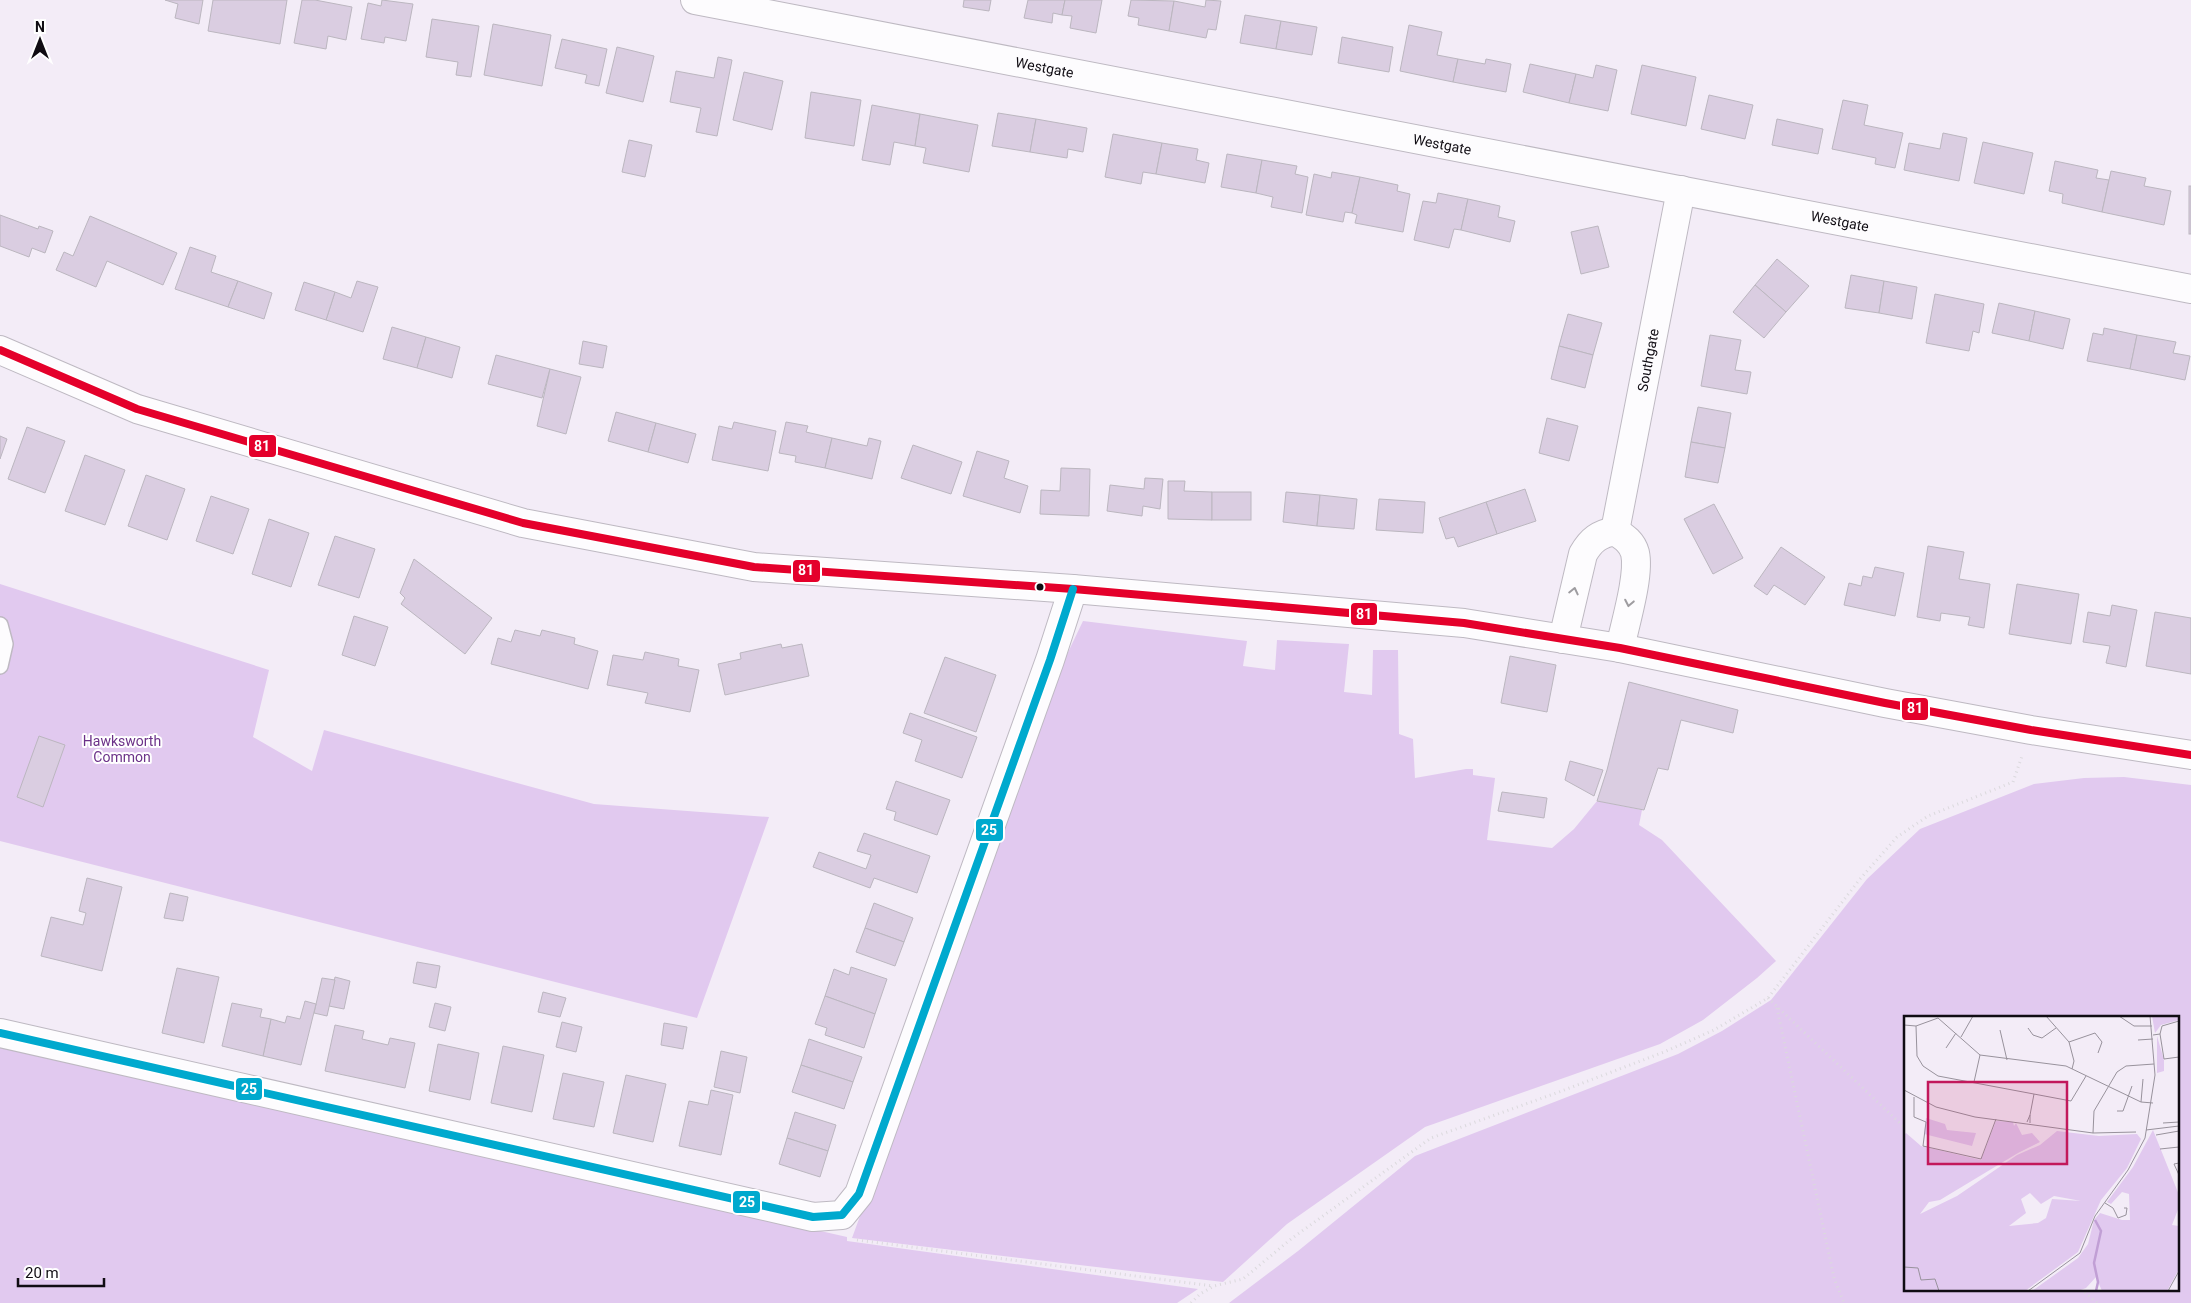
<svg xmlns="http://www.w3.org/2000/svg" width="2191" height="1303" font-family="Roboto,sans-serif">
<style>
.green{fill:#e1c9ef;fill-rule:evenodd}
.building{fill:#dacde1;stroke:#bbb6bf}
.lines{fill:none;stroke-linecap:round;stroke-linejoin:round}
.lane-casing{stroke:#beb9c2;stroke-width:18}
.street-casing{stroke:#beb9c2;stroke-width:30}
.secondary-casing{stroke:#beb9c2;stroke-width:30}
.path{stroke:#dbd9dd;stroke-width:3;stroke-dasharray:1 4;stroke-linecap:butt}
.lane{stroke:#fdfcfe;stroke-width:15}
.street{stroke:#fdfcfe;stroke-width:28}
.secondary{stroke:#fdfcfe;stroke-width:28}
.bus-1-casing{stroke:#fff;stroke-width:11}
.bus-2-casing{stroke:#fff;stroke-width:11}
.bus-1{stroke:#e4002b;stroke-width:8}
.bus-2{stroke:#00a9ce;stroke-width:8}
.oneway{stroke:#9e9ca0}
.bus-dot{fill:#100c13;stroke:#fff;stroke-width:2}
.labels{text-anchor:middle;stroke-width:4;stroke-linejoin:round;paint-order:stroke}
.street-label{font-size:14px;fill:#100c13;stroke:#fff}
.park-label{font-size:14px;fill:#6b3188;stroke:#fff}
.inset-river{fill:none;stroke:#c19fd5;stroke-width:2.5}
.inset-road{fill:none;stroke:#98929c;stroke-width:1}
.view{fill:#c2185b;fill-opacity:0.15;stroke:#c2185b;stroke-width:2.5}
.inset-edge{fill:none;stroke:#100c13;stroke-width:2.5}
.line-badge{stroke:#fff;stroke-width:2}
.badge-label{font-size:14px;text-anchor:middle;font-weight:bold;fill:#fff}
</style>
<rect width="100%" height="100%" fill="#f3ecf7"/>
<g class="green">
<polygon points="0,584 269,670 253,737 312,771 324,730 594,804 769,817 697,1018 0,841"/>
<polygon points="1083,621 1247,641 1243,666 1275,670 1277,640 1349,644 1344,692 1372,695 1373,650 1398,650 1399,734 1413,739 1415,778 1466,769 1473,769 1473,775 1495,778 1487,840 1552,848 1574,829 1597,801 1642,810 1639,825 1662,840 1776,961 1757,978 1703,1020 1660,1044 1425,1127 1287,1224 1223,1282 852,1238 1060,669"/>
<path d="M 2124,777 L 2191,785 L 2191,1303 L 1229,1303 L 1298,1251 L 1415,1156 L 1678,1054 L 1722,1031 L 1771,1000 L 1867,879 L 1920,829 L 2034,784 L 2084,778 ZM 1905,1017 L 2177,1017 L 2177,1289 L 1905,1289 Z"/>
<polygon points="0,1046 847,1237 847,1241 1198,1289 1177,1303 0,1303"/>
</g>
<g class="building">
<polygon points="165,0 203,0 199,24 175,18 178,4"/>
<polygon points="213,0 287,0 280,44 208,31"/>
<polygon points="302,0 315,0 352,7 346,40 328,36 326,49 294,43"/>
<polygon points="382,0 413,4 406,41 385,37 384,43 361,39 368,3 381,6"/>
<polygon points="964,0 991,0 989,11 963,7"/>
<polygon points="1028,0 1065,0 1062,15 1053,13 1052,23 1024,18"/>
<polygon points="1065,0 1102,0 1096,33 1070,28 1072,16 1062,15"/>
<polygon points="1131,0 1174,1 1169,31 1138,25 1139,18 1128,16"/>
<polygon points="1206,0 1221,1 1216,30 1208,29 1206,38 1169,31 1174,1 1205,7"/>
<polygon points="1245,15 1281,21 1276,49 1240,43"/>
<polygon points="432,19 479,26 471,77 456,75 458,62 426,57"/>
<polygon points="1281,21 1317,27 1312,55 1276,49"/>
<polygon points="493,24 551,35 542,86 484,75"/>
<polygon points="1409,25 1442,32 1437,55 1458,59 1453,82 1400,71"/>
<polygon points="1342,37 1393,47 1389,72 1338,63"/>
<polygon points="562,39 607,49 599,86 585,83 587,75 555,68"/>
<polygon points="617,47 654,56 643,102 606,93"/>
<polygon points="718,57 732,60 717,136 696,132 701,108 670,102 676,71 714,78"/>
<polygon points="1458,59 1485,64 1486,59 1511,64 1506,92 1453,82"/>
<polygon points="1530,64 1576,74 1569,103 1523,92"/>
<polygon points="1596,65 1617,70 1608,111 1569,103 1576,74 1593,78"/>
<polygon points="1642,65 1696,77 1686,126 1631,114"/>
<polygon points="744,72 783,81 772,130 733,120"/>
<polygon points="811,92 861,100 854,146 805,138"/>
<polygon points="1709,95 1753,105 1745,139 1701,129"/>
<polygon points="1843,100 1868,105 1864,125 1903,133 1895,168 1875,164 1876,158 1832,149"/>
<polygon points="872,105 920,114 915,146 894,142 890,165 862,160"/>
<polygon points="998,113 1036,119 1030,152 992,146"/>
<polygon points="920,114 978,125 969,172 923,163 926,148 915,146"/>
<polygon points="1036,119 1087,128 1083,152 1068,149 1067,158 1030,152"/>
<polygon points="1777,119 1823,129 1818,154 1772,145"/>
<polygon points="1943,133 1967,138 1959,181 1904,170 1909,143 1940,149"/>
<polygon points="1113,134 1162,143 1156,174 1143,172 1141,184 1105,177"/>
<polygon points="629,140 652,145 645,177 622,172"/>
<polygon points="1983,142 2033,153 2024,194 1974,183"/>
<polygon points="1162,143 1198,149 1196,160 1209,163 1205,183 1156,174"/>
<polygon points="1227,154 1262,160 1256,193 1221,187"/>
<polygon points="1262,160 1297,166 1295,174 1308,177 1302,213 1271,207 1273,197 1256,193"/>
<polygon points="2055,161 2098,170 2096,178 2109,180 2102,212 2062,203 2063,194 2049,191"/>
<polygon points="2111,171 2146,178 2144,186 2171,191 2164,225 2102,212"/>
<polygon points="1332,172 1360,177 1352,213 1345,212 1343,222 1306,215 1314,174 1331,178"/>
<polygon points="1360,177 1398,185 1397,191 1410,194 1403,232 1355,223 1357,215 1352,213"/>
<rect x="2189" y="186" width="2" height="48"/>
<polygon points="1438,193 1468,199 1461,230 1454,229 1449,248 1414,240 1423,201 1436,203"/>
<polygon points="1468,199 1500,206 1498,217 1515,221 1510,242 1461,230"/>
<polygon points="0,215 38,229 39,226 53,231 45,253 32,248 29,257 0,246"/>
<polygon points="90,216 177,253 163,285 107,261 96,287 56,270 64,252 73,256"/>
<polygon points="1598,226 1609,267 1581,274 1571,232"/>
<polygon points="190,247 216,256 211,272 238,281 228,307 175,289"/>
<polygon points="1777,259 1809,286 1786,312 1755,285"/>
<polygon points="1851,275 1884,281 1879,313 1845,308"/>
<polygon points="238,281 272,293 264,319 228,307"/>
<polygon points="357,281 378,287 363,332 326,320 335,292 351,298"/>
<polygon points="1884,281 1917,287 1912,319 1879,313"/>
<polygon points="304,282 335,292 326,320 295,310"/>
<polygon points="1755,285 1786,312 1764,338 1733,312"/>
<polygon points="1935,294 1984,304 1979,333 1973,331 1969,351 1926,343"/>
<polygon points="1999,303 2035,311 2029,341 1992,333"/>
<polygon points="2035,311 2070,319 2063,349 2029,341"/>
<polygon points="1568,314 1602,323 1593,355 1559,346"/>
<polygon points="392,327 426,337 417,368 383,359"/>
<polygon points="2104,328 2137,335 2130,369 2087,361 2093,333 2103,335"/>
<polygon points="1710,335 1741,340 1735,370 1751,372 1747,394 1701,386"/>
<polygon points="2137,335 2176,342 2173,353 2190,356 2185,380 2130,369"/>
<polygon points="426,337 460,347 452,378 417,368"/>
<polygon points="583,341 607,346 603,368 579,364"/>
<polygon points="1559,346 1593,355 1585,388 1551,379"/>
<polygon points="496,355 550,369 542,398 488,384"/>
<polygon points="550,369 581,377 566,434 537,426"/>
<polygon points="1698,407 1731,413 1725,448 1691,442"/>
<polygon points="616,412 656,423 648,452 608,441"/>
<polygon points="1547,418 1578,426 1569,461 1539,453"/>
<polygon points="734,422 776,431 768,471 712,460 719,426 732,429"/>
<polygon points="786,422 808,426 806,432 832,438 825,468 795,462 796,456 779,453"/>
<polygon points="656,423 696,434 688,463 648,452"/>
<polygon points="27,427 65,441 45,493 8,479"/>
<polygon points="0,436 7,439 0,459"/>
<polygon points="832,438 867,446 869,438 881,441 872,479 825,468"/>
<polygon points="1691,442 1725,448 1718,483 1685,477"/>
<polygon points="913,445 962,462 951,494 901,478"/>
<polygon points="977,451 1009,461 1004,478 1028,486 1020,513 963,496"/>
<polygon points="85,455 125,470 105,525 65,511"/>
<polygon points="1061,468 1090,469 1089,516 1040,514 1041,490 1060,491"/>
<polygon points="146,475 185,489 167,540 128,526"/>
<polygon points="1145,478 1163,479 1160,509 1143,506 1142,516 1107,511 1110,485 1144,489"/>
<polygon points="1168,481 1185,481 1184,491 1212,492 1212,520 1168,519"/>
<polygon points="1525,489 1536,521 1497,534 1486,502"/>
<rect x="1212" y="492" width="39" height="28"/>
<polygon points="1286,492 1320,495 1317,526 1283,522"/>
<polygon points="1320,495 1357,499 1354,529 1317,526"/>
<polygon points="211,496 249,509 233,554 196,541"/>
<polygon points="1379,499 1425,502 1423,533 1376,530"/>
<polygon points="1486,502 1497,534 1458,547 1454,537 1446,539 1439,518"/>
<polygon points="1714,504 1743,558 1713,574 1684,519"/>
<polygon points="269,519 309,533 291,587 252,574"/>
<polygon points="335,536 375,549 359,598 318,585"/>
<polygon points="1928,546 1964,552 1959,579 1990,584 1984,628 1968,625 1970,617 1941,613 1940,621 1917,617"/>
<polygon points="1781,547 1825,577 1805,605 1774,585 1767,595 1754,586"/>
<polygon points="414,559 492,618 465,654 401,604 405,598 400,593"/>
<polygon points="1875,567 1904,573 1895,616 1844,605 1849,583 1861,586 1863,576 1872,578"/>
<polygon points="2017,584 2079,594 2071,644 2009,634"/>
<polygon points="2112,605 2137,610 2126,667 2106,663 2110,646 2083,642 2088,612 2110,616"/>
<polygon points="2155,612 2191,618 2191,674 2146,666"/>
<polygon points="354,616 388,627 375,666 342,655"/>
<polygon points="515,630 540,636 542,630 575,638 574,644 598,651 588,689 491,664 498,638 511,642"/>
<polygon points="781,644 782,648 802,644 809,676 725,695 718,664 741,659 740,653"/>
<polygon points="645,652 679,659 678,666 699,670 690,712 645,703 648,693 607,685 613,655 643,660"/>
<polygon points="1510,656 1556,665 1547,712 1501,703"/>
<polygon points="945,657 996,675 976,732 924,713"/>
<polygon points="1629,682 1738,710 1733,733 1681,720 1668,770 1658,768 1644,810 1597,801 1607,770"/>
<polygon points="910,713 977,737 962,778 915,761 922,740 903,733"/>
<polygon points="39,736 65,745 43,807 17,797"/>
<polygon points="1570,761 1603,770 1594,796 1565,780"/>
<polygon points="896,781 950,800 937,835 894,820 896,812 886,809"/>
<polygon points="1502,792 1547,798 1544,818 1498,811"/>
<polygon points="864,833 930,856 917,893 874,878 870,888 813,867 819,852 866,869 871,855 857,851"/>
<polygon points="87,878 122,887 102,971 41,956 51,917 83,925 86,913 79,911"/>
<polygon points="170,893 188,897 183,921 164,918"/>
<polygon points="874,903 913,918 904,942 865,928"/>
<polygon points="865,928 904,942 895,966 856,952"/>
<polygon points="417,962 440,966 436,988 413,983"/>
<polygon points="851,967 887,979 875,1014 825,996 834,969 849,975"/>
<polygon points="177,968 219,977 204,1043 162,1033"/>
<polygon points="335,977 350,981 344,1009 329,1006"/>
<polygon points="322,978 335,980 327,1016 314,1013"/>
<polygon points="543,992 566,998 560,1017 538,1012"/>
<polygon points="825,996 875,1014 864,1048 825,1035 827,1028 815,1024"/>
<polygon points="305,1001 316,1004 301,1065 263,1056 271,1019 285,1023 287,1016 300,1019"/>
<polygon points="232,1003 262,1009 260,1017 271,1019 263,1056 222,1046"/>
<polygon points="435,1003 451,1007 445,1031 429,1027"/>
<polygon points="562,1022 582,1027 576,1052 556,1047"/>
<polygon points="664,1023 687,1027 683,1049 661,1045"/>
<polygon points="335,1025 364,1031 362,1039 388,1045 390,1038 415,1043 405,1088 325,1071"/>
<polygon points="809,1039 862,1057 853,1082 801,1065"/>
<polygon points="438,1044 479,1053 470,1100 429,1091"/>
<polygon points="503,1046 544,1055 532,1112 491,1103"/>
<polygon points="721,1051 747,1057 740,1093 714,1087"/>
<polygon points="801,1065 853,1082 844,1109 792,1092"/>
<polygon points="563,1073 604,1082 594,1127 553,1119"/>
<polygon points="626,1075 666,1084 653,1142 613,1133"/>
<polygon points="711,1090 733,1095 721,1155 679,1146 689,1101 708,1105"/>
<polygon points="795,1112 836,1125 828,1151 787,1138"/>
<polygon points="787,1138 828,1151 820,1177 779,1164"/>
</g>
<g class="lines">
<defs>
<polyline id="lane" points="0,625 5,644 0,666"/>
<g id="street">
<path id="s1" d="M 695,0 L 2191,289"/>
<path id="s2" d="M 1615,531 L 1681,190"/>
<path d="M 1563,639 L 1583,554 C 1591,540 1599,534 1615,531 C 1624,537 1632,542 1635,553 C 1640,575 1625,624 1620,648"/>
<polyline points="0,1033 813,1217 842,1215 859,1194 1050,660 1073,589"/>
</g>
<polyline id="secondary" points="0,350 137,409 523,523 754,567 1073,589 1464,623 1620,648 1885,703 2031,730 2191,755"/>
</defs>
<use href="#lane" class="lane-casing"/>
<use href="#street" class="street-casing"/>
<use href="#secondary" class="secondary-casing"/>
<g class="path">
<polyline points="1768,998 1905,1128"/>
<polyline points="1777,1008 1834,1278 1844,1303"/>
<polyline points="857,1240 1213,1286"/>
<polyline points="2081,1289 2097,1303"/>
<polyline points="1191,1303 1200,1294 1214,1286 1243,1279 1291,1239 1431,1138 1559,1092 1664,1052 1714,1030 1768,998 1860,879 1897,837 1928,816 2013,782 2022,756"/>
</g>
<use href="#lane" class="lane"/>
<use href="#street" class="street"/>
<use href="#secondary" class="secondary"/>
<defs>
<polyline id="bus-1" points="0,350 137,409 523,523 754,567 1073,589 1464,623 1620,648 1885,703 2031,730 2191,755"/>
<polyline id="bus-2" points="0,1033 813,1217 842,1215 859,1194 1050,660 1073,589"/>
</defs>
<use href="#bus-1" class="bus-1-casing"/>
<use href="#bus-2" class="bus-2-casing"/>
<use href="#bus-1" class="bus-1"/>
<use href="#bus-2" class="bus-2"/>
</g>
<defs><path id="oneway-chevron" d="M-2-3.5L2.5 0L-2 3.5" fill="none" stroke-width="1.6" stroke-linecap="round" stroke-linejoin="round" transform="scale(1.25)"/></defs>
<g class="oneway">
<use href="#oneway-chevron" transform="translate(1574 591) rotate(-77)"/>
<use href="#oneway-chevron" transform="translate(1629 603) rotate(101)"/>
</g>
<circle class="bus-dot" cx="1040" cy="587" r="4.5"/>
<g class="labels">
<g class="street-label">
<text dy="5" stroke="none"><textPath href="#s1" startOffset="356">Westgate</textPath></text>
<text dy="5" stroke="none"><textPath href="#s1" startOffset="761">Westgate</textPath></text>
<text dy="5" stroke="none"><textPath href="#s1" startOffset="1166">Westgate</textPath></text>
<text dy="5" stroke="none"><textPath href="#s2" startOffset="174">Southgate</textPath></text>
</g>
<g class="park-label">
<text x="122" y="746">Hawksworth<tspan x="122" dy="16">Common</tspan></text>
</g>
</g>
<g transform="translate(1904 1016)">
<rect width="275" height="275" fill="#f3ecf7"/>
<path d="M 248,0 L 275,0 L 275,4 L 257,9 L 251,17 ZM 253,20 L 260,44 L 260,55 L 253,57 ZM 22,102 L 41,108 L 43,114 L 72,117 L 68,130 L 20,118 ZM 92,105 L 109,106 L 110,110 L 112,107 L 118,119 L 128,117 L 136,126 L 114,137 L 36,184 L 25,186 L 16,198 L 53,180 L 113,139 L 136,129 L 153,115 L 195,120 L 233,118 L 237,123 L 223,152 L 197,184 L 174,236 L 121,275 L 0,275 L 0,119 L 2,117 L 17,130 L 77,144 ZM 126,177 L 137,188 L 150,180 L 177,185 L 148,183 L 142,202 L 134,207 L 105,210 L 122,197 L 117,183 ZM 249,114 L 275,179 L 275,191 L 268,209 L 275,210 L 275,253 L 263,275 L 198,275 L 192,261 L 182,272 L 174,275 L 128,275 L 174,242 L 184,228 L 190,204 L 196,197 L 218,204 L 226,204 L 225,178 L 218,176 L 207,188 L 203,186 L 229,151 Z" fill="#e1c9ef" fill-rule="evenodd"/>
<path class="inset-river" d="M 191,204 L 197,215 L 190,247 L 194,266 L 192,275"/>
<path class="inset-road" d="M 142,0 L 165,26 L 170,45 L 168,53M 215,0 L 230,10 L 248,10M 0,9 L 12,10 L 34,2 L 76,39 L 162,50 L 237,86 L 249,87M 12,10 L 13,40 L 19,50 L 34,60 L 167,85 L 182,60M 124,12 L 129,19 L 138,22 L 152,12M 96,14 L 103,44M 256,18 L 258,10 L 275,5M 249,19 L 256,18 L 260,43 L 275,41M 57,21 L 69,0M 234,24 L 249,23M 165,26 L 191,17 L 198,26 L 194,37M 42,32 L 52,17M 70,66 L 76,39M 0,74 L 32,91 L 71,101 L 189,117 L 232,116M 10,81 L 10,101 L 22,106 L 19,130 L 77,143 L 92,103M 237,86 L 239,63M 213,95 L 219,95 L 228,70M 126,99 L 130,78M 123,106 L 126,99 L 126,107M 259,107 L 275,106M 242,114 L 275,110M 189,117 L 190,95 L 213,56 L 222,50 L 250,48M 252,119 L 275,115M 256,133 L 275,131M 275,147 L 270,148 L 275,159M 201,187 L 209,192 L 214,202 L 222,199 L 223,192 L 220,192M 0,251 L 14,252 L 17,264 L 31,263 L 35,275M 124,275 L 176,237 L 191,200 L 224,154 L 241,122 L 251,59 L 246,0M 264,275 L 275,255"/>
<path class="view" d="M 24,66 L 163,66 L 163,148 L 24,148 Z"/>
<rect width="275" height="275" class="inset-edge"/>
</g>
<g class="line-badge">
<rect x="248" y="434" width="29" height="24" rx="5" fill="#e4002b"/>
<rect x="792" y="559" width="29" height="24" rx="5" fill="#e4002b"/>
<rect x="1350" y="602" width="28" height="24" rx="5" fill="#e4002b"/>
<rect x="1901" y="697" width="28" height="24" rx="5" fill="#e4002b"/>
<rect x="975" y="818" width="29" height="24" rx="5" fill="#00a9ce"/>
<rect x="235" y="1077" width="28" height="24" rx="5" fill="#00a9ce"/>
<rect x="732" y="1190" width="29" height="24" rx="5" fill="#00a9ce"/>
</g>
<g class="badge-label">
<text x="262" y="451">81</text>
<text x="806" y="575">81</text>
<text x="1364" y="619">81</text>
<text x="1915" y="713">81</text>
<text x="989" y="835">25</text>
<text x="249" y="1094">25</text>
<text x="747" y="1207">25</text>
</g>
<g transform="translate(40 40)" stroke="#ffffff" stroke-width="4" paint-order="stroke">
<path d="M0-4L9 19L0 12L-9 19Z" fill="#100c13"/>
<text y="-8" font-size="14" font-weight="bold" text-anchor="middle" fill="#100c13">N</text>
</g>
<path d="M18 1278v8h86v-8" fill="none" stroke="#100c13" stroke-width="2.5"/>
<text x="25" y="1278" font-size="15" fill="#100c13" stroke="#ffffff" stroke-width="4" paint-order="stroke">20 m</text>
</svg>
